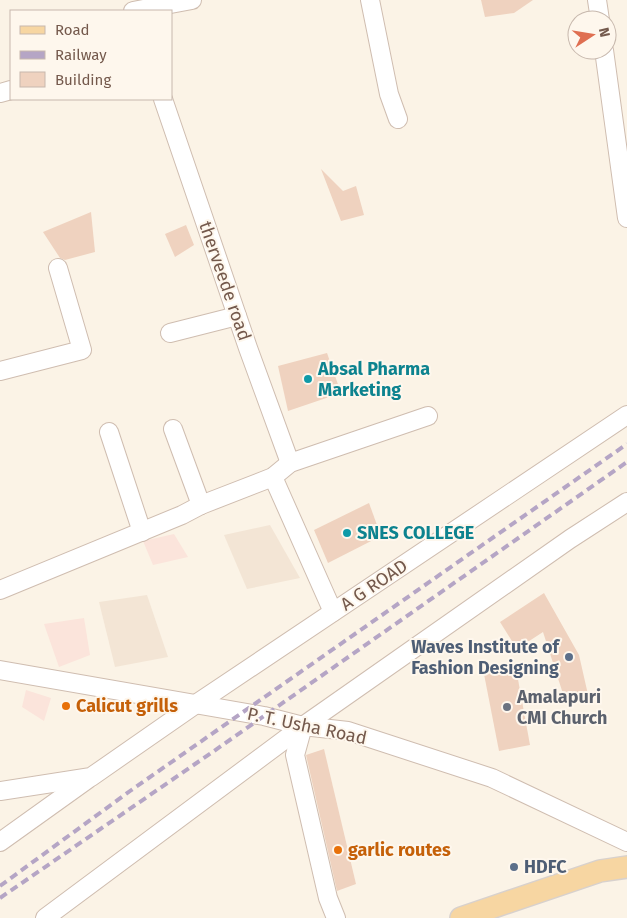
<svg xmlns="http://www.w3.org/2000/svg" width="627" height="918" font-family="'Fira Sans',sans-serif">
<style>
.residential{fill:#f3e5d5}
.commercial{fill:#fbe4db}
.building{fill:#efd2bf}
.lines{fill:none;stroke-linecap:round;stroke-linejoin:round}
.minor-casing{stroke:#cfbdb0;stroke-width:20}
.major-casing{stroke:#d8d1cd;stroke-width:24}
.minor{stroke:#fff;stroke-width:18}
.major{stroke:#f7d6a2;stroke-width:21}
.rail{stroke:#b5a5c5;stroke-width:4;stroke-dasharray:8 5;stroke-linecap:butt}
.culture-dot{fill:#0f9aa8;stroke:#fef7ed;stroke-width:2}
.service-dot{fill:#5c6f8a;stroke:#fef7ed;stroke-width:2}
.food-dot{fill:#e8710a;stroke:#fef7ed;stroke-width:2}
.worship-dot{fill:#6b7280;stroke:#fef7ed;stroke-width:2}
.labels{text-anchor:middle;stroke-width:4;stroke-linejoin:round;paint-order:stroke}
.street-label{font-size:18px;fill:#74594c;stroke:#fef7ed}
.culture-label{font-size:18px;font-weight:bold;fill:#0d838f;stroke:#fef7ed;text-anchor:start}
.service-label{font-size:18px;font-weight:bold;fill:#4e5e75;stroke:#fef7ed;text-anchor:end}
.worship-label{font-size:18px;font-weight:bold;fill:#5b616d;stroke:#fef7ed;text-anchor:start}
.food-label{font-size:18px;font-weight:bold;fill:#c56008;stroke:#fef7ed;text-anchor:start}
</style>
<rect width="100%" height="100%" fill="#fbf3e6"/>
<g class="residential">
<polygon points="270,525 300,578 247,589 224,535"/>
<polygon points="147,595 168,657 115,667 99,602"/>
</g>
<g class="commercial">
<polygon points="174,534 188,557 153,565 143,541"/>
<polygon points="84,618 90,655 59,667 44,624"/>
<polygon points="26,690 51,698 44,721 22,707"/>
</g>
<g class="building">
<polygon points="481,0 533,0 514,13 485,17"/>
<polygon points="321,169 343,191 356,186 364,215 341,221"/>
<polygon points="91,212 95,252 65,260 60,258 43,232"/>
<polygon points="186,225 194,245 175,257 165,234"/>
<polygon points="327,353 341,393 288,411 278,366"/>
<polygon points="369,503 381,536 328,563 314,530"/>
<polygon points="544,593 579,655 589,699 566,703 543,632 517,649 500,622"/>
<polygon points="515,663 530,745 499,751 483,669"/>
<polygon points="324,749 356,884 337,891 306,755"/>
</g>
<g class="lines">
<defs>
<g id="minor">
<polyline points="370,0 389,94 398,119"/>
<polyline points="597,0 600,20"/>
<polyline points="133,11 192,0"/>
<polyline points="604,50 627,218"/>
<polyline points="0,93 11,90"/>
<polyline points="163,99 248,348 290,463"/>
<polyline points="170,333 237,316"/>
<polyline points="0,371 82,350 58,268"/>
<polyline points="173,429 201,505"/>
<polyline points="109,432 142,532"/>
<polyline points="273,477 333,612"/>
<polyline points="0,590 182,515 201,505 273,477 290,463 428,416"/>
<polyline points="0,670 264,716 303,726 348,731 492,778 627,842"/>
<polyline points="303,726 295,755 328,898 336,918"/>
<polyline points="0,791 91,777 196,704 627,415"/>
<polyline points="0,842 88,779"/>
<polyline points="45,918 303,726 570,539 627,502"/>
</g>
<polyline id="major" points="461,918 600,871 627,867"/>
</defs>
<use href="#minor" class="minor-casing"/>
<use href="#major" class="major-casing"/>
<use href="#minor" class="minor"/>
<use href="#major" class="major"/>
<g class="rail">
<polyline points="0,886 130,791 627,444"/>
<polyline points="0,898 214,751 627,462"/>
</g>
</g>
<g class="culture-dot">
<circle cx="308" cy="379" r="5"/>
<circle cx="347" cy="533" r="5"/>
</g>
<g class="service-dot">
<circle cx="569" cy="657" r="5"/>
<circle cx="514" cy="867" r="5"/>
</g>
<g class="food-dot">
<circle cx="66" cy="706" r="5"/>
<circle cx="338" cy="850" r="5"/>
</g>
<circle class="worship-dot" cx="507" cy="707" r="5"/>
<g class="labels">
<g class="street-label">
<text transform="translate(225 281) rotate(71)" y="6">therveede road</text>
<text transform="translate(374 585) rotate(-34)" y="6">A G ROAD</text>
<text transform="translate(307 726) rotate(12)" y="6">P. T. Usha Road</text>
</g>
<g class="culture-label">
<text x="318" y="375">Absal Pharma<tspan x="318" dy="21">Marketing</tspan></text>
<text x="357" y="539">SNES COLLEGE</text>
</g>
<g class="service-label">
<text x="559" y="653">Waves Institute of<tspan x="559" dy="21">Fashion Designing</tspan></text>
<text x="524" y="873" text-anchor="start">HDFC</text>
</g>
<g class="worship-label">
<text x="517" y="703">Amalapuri<tspan x="517" dy="21">CMI Church</tspan></text>
</g>
<g class="food-label">
<text x="76" y="712">Calicut grills</text>
<text x="348" y="856">garlic routes</text>
</g>
</g>
<rect x="10" y="10" width="162" height="90" fill="#fef7ed" stroke="#c7b8ad"/>
<rect x="20" y="26" width="25" height="8" fill="#f7d6a2" stroke="#c7b8ad"/>
<text x="55" y="35" font-size="15" fill="#74594c">Road</text>
<rect x="20" y="51" width="25" height="8" fill="#b5a5c5" stroke="#c7b8ad"/>
<text x="55" y="60" font-size="15" fill="#74594c">Railway</text>
<rect x="20" y="72" width="25" height="15" fill="#efd2bf" stroke="#c7b8ad"/>
<text x="55" y="85" font-size="15" fill="#74594c">Building</text>
<g transform="translate(592 35) rotate(78)"><circle r="24" fill="#fef7ed" stroke="#c7b8ad"/>
<path d="M0-4L9 19L0 12L-9 19Z" fill="#df6f51"/>
<text y="-8" font-size="14" font-weight="bold" text-anchor="middle" fill="#74594c">N</text>
</g>
</svg>
